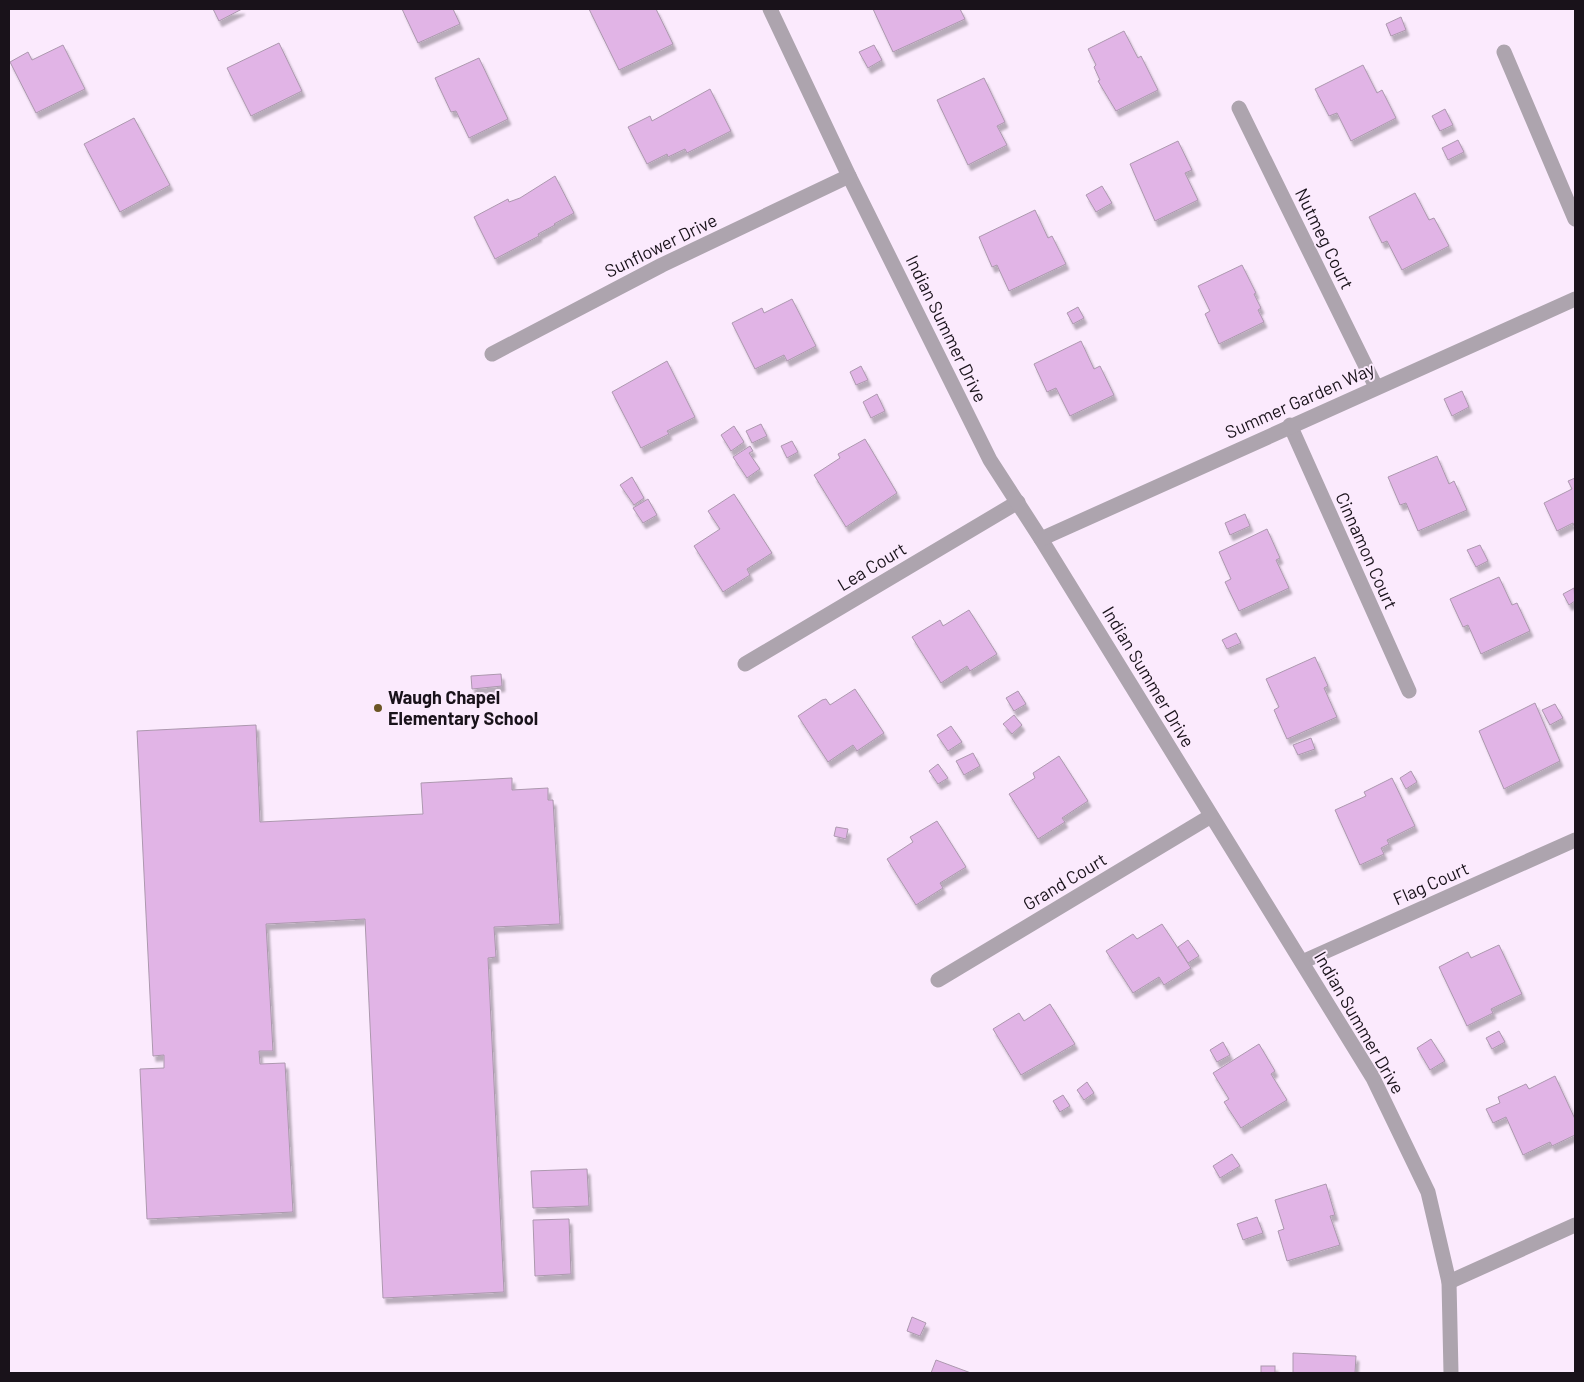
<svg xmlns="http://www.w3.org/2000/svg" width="1584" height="1382" font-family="Barlow,sans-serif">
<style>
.building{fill:#e1b4e6;stroke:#ac98ae;filter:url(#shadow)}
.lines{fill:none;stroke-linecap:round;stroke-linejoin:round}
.lane{stroke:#ada4ae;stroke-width:15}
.street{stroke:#ada4ae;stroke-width:15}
.poi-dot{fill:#6b5524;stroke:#fbeafd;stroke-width:2}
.labels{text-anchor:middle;stroke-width:4;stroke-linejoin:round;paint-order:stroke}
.street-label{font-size:18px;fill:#19121a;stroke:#fbeafd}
.poi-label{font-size:18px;font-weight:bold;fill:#19121a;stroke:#fbeafd;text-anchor:start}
</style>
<defs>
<filter id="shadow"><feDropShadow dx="3" dy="5.5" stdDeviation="1" flood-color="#0004"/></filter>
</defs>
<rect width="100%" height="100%" fill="#fbeafd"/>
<g class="building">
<polygon points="213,9 242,9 219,21"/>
<polygon points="402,9 453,9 460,24 418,43"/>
<polygon points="589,9 656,9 673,44 619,70"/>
<polygon points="873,9 960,9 965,19 893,52"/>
<polygon points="1401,17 1406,30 1391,36 1386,24"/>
<polygon points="1124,31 1138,58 1141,56 1158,90 1116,111 1098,81 1100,80 1094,67 1096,65 1088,49"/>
<polygon points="279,43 302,91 251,116 227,68"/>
<polygon points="63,45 85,89 36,113 10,62 28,52 32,60"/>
<polygon points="874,45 882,60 868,68 859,52"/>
<polygon points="479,58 508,119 469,138 456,111 451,112 435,78"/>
<polygon points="1363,65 1377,93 1382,90 1396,118 1351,141 1337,113 1329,116 1315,89"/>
<polygon points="984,78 1005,122 997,126 1007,145 968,165 937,100"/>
<polygon points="710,89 731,131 687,153 685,149 668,157 667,154 647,164 628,127 650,116 652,121"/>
<polygon points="1445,109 1453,125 1440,131 1432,116"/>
<polygon points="134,118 170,185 120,212 84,144"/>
<polygon points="1458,140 1464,152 1448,160 1442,148"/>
<polygon points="1178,141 1192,170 1185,173 1198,200 1155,221 1130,164"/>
<polygon points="555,176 574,213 554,224 555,225 538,234 539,236 495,259 474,217 508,199 509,202 520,198"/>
<polygon points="1102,186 1112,203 1096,212 1086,195"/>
<polygon points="1415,193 1429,220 1434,218 1449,246 1402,270 1387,241 1382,243 1369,217"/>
<polygon points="1035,210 1048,238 1052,236 1066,264 1009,291 997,265 992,267 979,237"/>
<polygon points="1242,265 1256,293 1254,294 1261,308 1258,310 1264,322 1219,344 1205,314 1210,311 1198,286"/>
<polygon points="792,299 816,346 787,361 784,355 755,369 732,323 762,308 764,313"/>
<polygon points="1078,307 1084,318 1073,324 1067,313"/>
<polygon points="1081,341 1094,369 1100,366 1114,395 1070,416 1056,388 1047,392 1034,364"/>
<polygon points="667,361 695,417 667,431 669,434 641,448 612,392"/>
<polygon points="861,366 868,380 856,385 850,372"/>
<polygon points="1462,391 1469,407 1452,416 1444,399"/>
<polygon points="877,394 885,411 871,418 863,402"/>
<polygon points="761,424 767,436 752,443 746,431"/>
<polygon points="734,426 744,442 731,451 721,435"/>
<polygon points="865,439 897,493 846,527 814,475 840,458 838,454"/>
<polygon points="792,441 798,452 787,458 781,446"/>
<polygon points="750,446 753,451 749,453 760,469 747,478 733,457"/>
<polygon points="1437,456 1449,484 1454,481 1467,510 1418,531 1406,503 1400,505 1388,477"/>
<polygon points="632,477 644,498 634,505 620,485"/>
<polygon points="1575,478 1575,528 1573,523 1557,531 1544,503 1572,489 1568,481"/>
<polygon points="734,494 772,553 747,569 750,575 723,592 694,546 720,529 708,511"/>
<polygon points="648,499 657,515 643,523 633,508"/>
<polygon points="1245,514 1250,526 1230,535 1225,523"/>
<polygon points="1267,529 1280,558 1276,560 1289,588 1239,611 1225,582 1231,579 1219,552"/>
<polygon points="1480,545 1488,561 1476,567 1467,550"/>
<polygon points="1499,577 1512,605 1517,603 1530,631 1481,654 1468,625 1463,627 1450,599"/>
<polygon points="1574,588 1575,601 1569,605 1563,594"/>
<polygon points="969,610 997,654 970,671 967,666 941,683 912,637 940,620 943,626"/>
<polygon points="1236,633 1241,643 1227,649 1222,640"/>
<polygon points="1315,657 1328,686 1324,688 1337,717 1287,739 1274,710 1279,707 1266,679"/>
<polygon points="501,674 502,686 472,689 471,676"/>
<polygon points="855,689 884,733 857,751 853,745 828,762 798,716 822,700 826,699 830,705"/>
<polygon points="1018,691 1026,704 1014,711 1006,698"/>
<polygon points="1535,703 1560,761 1504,789 1479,731"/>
<polygon points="1555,704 1563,718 1550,725 1542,710"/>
<polygon points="1014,715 1022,725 1012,734 1003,724"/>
<polygon points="256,725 260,822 423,814 421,783 512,778 512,790 548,788 548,800 553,800 560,924 494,927 496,957 488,958 504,1292 383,1298 365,919 266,924 273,1051 259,1051 260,1064 285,1063 293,1212 147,1219 140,1069 164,1068 164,1055 153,1056 137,731"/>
<polygon points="951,726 962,742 948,751 937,735"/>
<polygon points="1311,738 1315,749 1298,755 1293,745"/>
<polygon points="973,753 980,766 964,775 956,761"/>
<polygon points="1059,756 1088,801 1062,818 1065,822 1038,839 1009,794 1035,778 1033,773"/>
<polygon points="938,764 948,778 938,784 929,771"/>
<polygon points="1411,771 1417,782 1406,789 1400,778"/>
<polygon points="1392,778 1415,826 1387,840 1389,844 1381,848 1384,854 1360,865 1335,810 1366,796 1364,792"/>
<polygon points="937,821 966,867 940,883 943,888 916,905 887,859 913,842 910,837"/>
<polygon points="836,827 848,829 846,839 834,836"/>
<polygon points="1162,924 1191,968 1164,985 1159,977 1133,993 1106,951 1133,934 1137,939"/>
<polygon points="1188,940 1199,956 1188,963 1178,947"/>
<polygon points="1499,945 1522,994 1491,1009 1493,1013 1467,1026 1439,967 1468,952 1471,958"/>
<polygon points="1050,1004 1075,1044 1021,1075 993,1029 1019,1013 1024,1021"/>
<polygon points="1499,1031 1505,1042 1492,1049 1486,1038"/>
<polygon points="1431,1039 1445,1061 1430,1070 1417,1048"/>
<polygon points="1223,1042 1230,1055 1217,1062 1210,1050"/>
<polygon points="1259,1044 1275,1071 1271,1074 1287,1100 1241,1128 1224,1102 1229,1099 1213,1073"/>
<polygon points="1555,1076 1575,1119 1575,1135 1552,1146 1550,1142 1523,1155 1506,1117 1493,1123 1486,1109 1500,1103 1498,1097 1526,1084 1529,1089"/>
<polygon points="1087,1082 1094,1093 1084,1100 1077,1090"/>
<polygon points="1063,1095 1070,1106 1060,1112 1053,1101"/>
<polygon points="1232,1154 1240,1166 1220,1178 1213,1166"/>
<polygon points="587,1169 589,1206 533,1208 531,1171"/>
<polygon points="1326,1184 1335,1215 1330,1216 1340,1245 1287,1261 1278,1231 1284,1229 1275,1200"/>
<polygon points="1257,1217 1263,1233 1243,1240 1237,1224"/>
<polygon points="569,1219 571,1274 535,1276 533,1220"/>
<polygon points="912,1317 926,1323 920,1336 907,1331"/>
<polygon points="1293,1353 1356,1356 1355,1373 1293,1373"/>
<polygon points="936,1360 971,1373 931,1373"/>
<rect x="1261" y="1366" width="14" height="7"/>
</g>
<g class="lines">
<g class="lane">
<polyline points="1504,52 1575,219"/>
<polyline points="1239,108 1376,387"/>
<polyline points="1290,425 1409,691"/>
<polyline points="745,664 1018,502"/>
<polyline points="1302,962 1575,840"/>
<polyline points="938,980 1211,816"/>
</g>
<g class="street">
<polyline points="770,9 849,176 990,460 1041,539 1373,1078 1428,1192 1449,1282 1451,1373"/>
<polyline points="492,354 662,265 849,176"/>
<polyline points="1041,539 1575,299"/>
<polyline points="1449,1282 1575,1225"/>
</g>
</g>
<circle class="poi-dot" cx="378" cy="708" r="5"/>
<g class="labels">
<g class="street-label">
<text transform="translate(1324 239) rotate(64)" y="6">Nutmeg Court</text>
<text transform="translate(661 246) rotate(-26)" y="6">Sunflower Drive</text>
<text transform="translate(946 329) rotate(64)" y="6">Indian Summer Drive</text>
<text transform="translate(1300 401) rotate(-24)" y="6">Summer Garden Way</text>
<text transform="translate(1366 551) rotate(66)" y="6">Cinnamon Court</text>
<text transform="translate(872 567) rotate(-31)" y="6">Lea Court</text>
<text transform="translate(1148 677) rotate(59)" y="6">Indian Summer Drive</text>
<text transform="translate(1065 882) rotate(-31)" y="6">Grand Court</text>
<text transform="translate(1431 884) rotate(-24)" y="6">Flag Court</text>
<text transform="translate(1359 1023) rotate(60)" y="6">Indian Summer Drive</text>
</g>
<g class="poi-label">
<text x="388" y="704">Waugh Chapel<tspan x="388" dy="21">Elementary School</tspan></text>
</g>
</g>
<rect width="1584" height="1382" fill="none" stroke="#19121a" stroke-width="20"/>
</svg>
